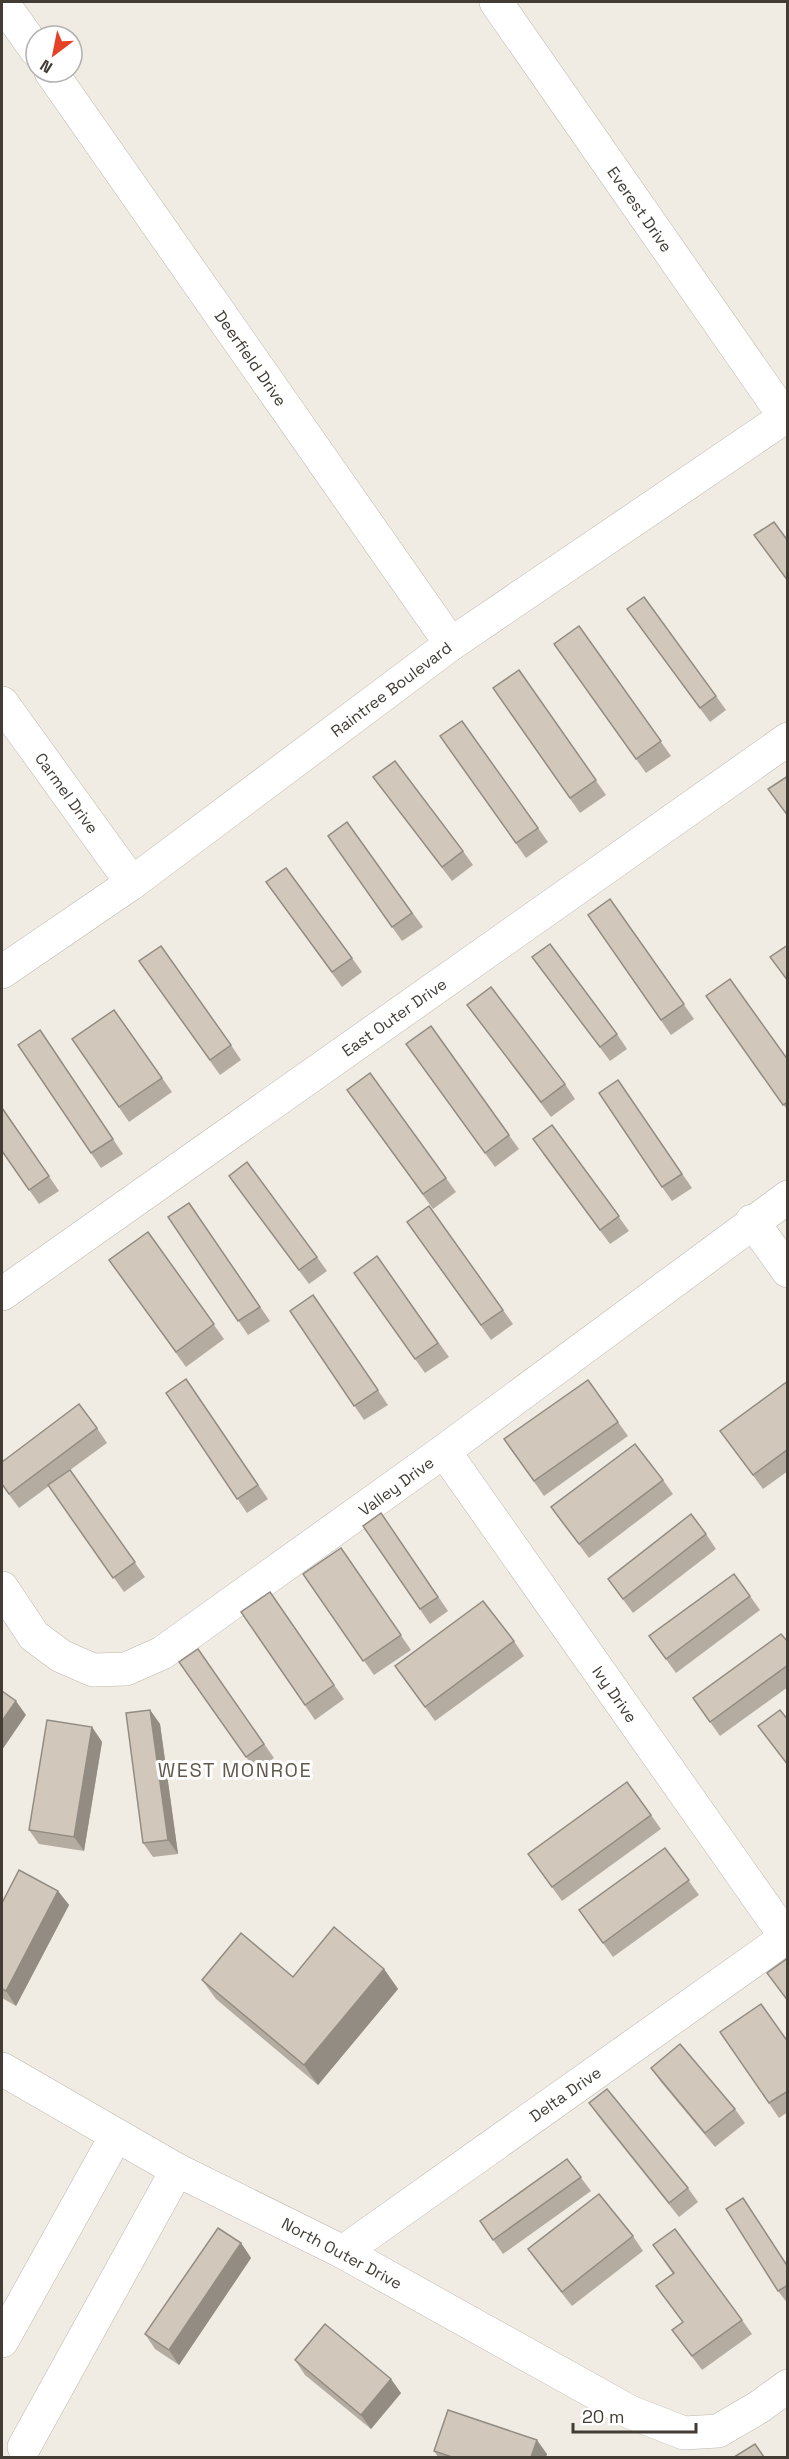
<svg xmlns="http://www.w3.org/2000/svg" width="789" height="2459" font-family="'Space Grotesk',sans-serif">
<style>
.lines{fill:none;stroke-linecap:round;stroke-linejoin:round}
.minor-casing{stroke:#beb7ab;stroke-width:34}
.minor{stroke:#fff;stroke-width:33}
.wall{fill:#b4aca1}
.shaded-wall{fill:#928c83}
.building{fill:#d1c8bb;stroke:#928c83;stroke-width:1.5}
.labels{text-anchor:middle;stroke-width:6;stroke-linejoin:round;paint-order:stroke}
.street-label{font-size:16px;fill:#423c35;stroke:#fff}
.quarter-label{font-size:20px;letter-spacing:1.5px;fill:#635a4d;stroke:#fff}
</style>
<rect width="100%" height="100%" fill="#f0ece4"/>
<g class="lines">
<defs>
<g id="minor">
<polyline points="2,2 36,50"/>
<polyline points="496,2 785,417"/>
<polyline points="51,72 451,644"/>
<polyline points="2,703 132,883"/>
<polyline points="2,972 132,883 451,644 788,415"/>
<polyline points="752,1221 788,1271"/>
<polyline points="2,1294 788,739"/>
<polyline points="444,1451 786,1937"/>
<polyline points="2,1588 34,1636 61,1656 93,1670 126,1669 162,1653 444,1451 788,1197"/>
<polyline points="2,2069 177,2170 343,2252 630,2412 684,2433 718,2431 759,2407 788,2386"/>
<polyline points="343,2252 788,1936"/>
<polyline points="2,2341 116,2136"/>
<polyline points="24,2447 177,2170"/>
</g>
</defs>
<use href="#minor" class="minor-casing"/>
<use href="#minor" class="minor"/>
</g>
<g class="wall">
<polygon points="627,609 716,696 726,710 710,722"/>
<polygon points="579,626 671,756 646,773 554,644"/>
<polygon points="519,670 606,795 580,813 493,688"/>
<polygon points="462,721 548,842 526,858 440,736"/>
<polygon points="373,777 463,851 473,865 452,881"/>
<polygon points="347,822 423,927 402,941 328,836"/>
<polygon points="266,882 352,958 362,972 342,987"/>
<polygon points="610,899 694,1019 671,1035 588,915"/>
<polygon points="532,957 617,1034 627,1049 610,1061"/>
<polygon points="139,961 231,1045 241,1060 220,1075"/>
<polygon points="706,996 788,1060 788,1111"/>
<polygon points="467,1005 565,1084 575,1099 551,1117"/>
<polygon points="114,1010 172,1092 129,1122 72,1039"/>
<polygon points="431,1026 519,1149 495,1167 406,1044"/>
<polygon points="18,1045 50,1045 123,1154 101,1168"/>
<polygon points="618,1080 692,1188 672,1201 662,1187"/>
<polygon points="347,1090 446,1178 456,1192 433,1209"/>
<polygon points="2,1107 59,1191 39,1204 2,1151"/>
<polygon points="552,1125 629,1231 610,1244 543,1154"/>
<polygon points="229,1176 317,1257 327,1271 309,1284"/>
<polygon points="189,1203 270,1321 248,1335 168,1217"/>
<polygon points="429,1206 513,1324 491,1340 407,1222"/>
<polygon points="148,1232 224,1339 186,1367 109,1260"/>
<polygon points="377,1256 449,1357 425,1373 354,1273"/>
<polygon points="313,1295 388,1405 364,1420 290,1311"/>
<polygon points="186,1379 268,1499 247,1513 166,1393"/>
<polygon points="588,1380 628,1436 544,1496 504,1439"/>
<polygon points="788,1381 788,1471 763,1489 720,1431"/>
<polygon points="97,1428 107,1443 70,1470 145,1577 124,1592 49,1486 19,1508 2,1485 2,1462"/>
<polygon points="663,1480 673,1494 589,1558 551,1507"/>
<polygon points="381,1513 448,1611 430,1624 363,1526"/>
<polygon points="706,1534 716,1549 633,1613 608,1579"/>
<polygon points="341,1548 411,1650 374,1675 303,1574"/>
<polygon points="270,1592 344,1699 315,1720 241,1612"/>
<polygon points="750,1596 760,1610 676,1673 649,1636"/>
<polygon points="514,1641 524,1656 435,1721 395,1666"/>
<polygon points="788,1642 788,1687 720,1736 693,1698"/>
<polygon points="198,1649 274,1758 256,1771 179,1662"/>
<polygon points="150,1710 160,1724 178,1854 153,1857 143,1843"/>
<polygon points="92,1727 102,1742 84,1851 39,1844 29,1830"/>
<polygon points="651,1815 661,1829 562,1901 528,1854"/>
<polygon points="665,1848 699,1895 613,1957 579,1910"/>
<polygon points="58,1891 69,1905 16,2006 2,1998 2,1903"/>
<polygon points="384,1969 398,1989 318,2085 216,1999 202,1980 293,1977"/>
<polygon points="720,2032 788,2042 788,2112 779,2118"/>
<polygon points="651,2068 735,2109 745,2123 715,2147 661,2082"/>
<polygon points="589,2103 688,2188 698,2202 679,2217 599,2117"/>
<polygon points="567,2159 591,2191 503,2254 480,2221"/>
<polygon points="743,2198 788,2266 788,2304 778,2291"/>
<polygon points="633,2236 643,2251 572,2306 538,2263 528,2249"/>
<polygon points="241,2243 251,2258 179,2365 155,2349 145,2334"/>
<polygon points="653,2245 742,2320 752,2334 702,2370 672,2330 683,2322 656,2286 673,2274"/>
<polygon points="295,2360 401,2393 371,2429 305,2375"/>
<polygon points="434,2451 547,2454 546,2457 438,2457"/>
</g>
<g class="shaded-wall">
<polygon points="16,1701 26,1715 2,1750 2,1721"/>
<polygon points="150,1710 160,1724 178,1854 168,1840"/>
<polygon points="92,1727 102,1742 84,1851 74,1837"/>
<polygon points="58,1891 69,1905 16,2006 6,1991"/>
<polygon points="384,1969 398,1989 318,2085 304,2065"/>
<polygon points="241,2243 251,2258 179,2365 169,2350"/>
<polygon points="391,2379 401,2393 371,2429 361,2415"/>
<polygon points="537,2440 547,2454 546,2457 531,2457"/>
</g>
<g class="building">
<polygon points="774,522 788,541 788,581 754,535"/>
<polygon points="644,597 716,696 700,708 627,609"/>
<polygon points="579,626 661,741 636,759 554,644"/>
<polygon points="519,670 596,780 570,798 493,688"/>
<polygon points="462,721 538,828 516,843 440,736"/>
<polygon points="395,761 463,851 442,867 373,777"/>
<polygon points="788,776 788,816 768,789"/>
<polygon points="347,822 412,913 392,927 328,836"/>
<polygon points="286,868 352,958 332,972 266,882"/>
<polygon points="610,899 684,1004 661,1020 588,915"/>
<polygon points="550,944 617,1034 600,1047 532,957"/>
<polygon points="788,945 788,981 770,957"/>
<polygon points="161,946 231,1045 210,1060 139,961"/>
<polygon points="730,979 788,1060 788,1102 783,1105 706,996"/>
<polygon points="491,987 565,1084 541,1102 467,1005"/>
<polygon points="114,1010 162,1078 119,1107 72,1039"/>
<polygon points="431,1026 509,1135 485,1153 406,1044"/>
<polygon points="40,1030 113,1139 91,1153 18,1045"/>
<polygon points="370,1073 446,1178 423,1194 347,1090"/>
<polygon points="618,1080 682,1174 662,1187 599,1093"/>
<polygon points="2,1108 49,1176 29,1190 2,1151"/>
<polygon points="552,1125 619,1216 600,1230 533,1139"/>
<polygon points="247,1162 317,1257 299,1270 229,1176"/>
<polygon points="189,1203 260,1307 238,1321 168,1217"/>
<polygon points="429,1206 503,1310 481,1325 407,1222"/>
<polygon points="148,1232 214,1324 176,1352 109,1260"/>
<polygon points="377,1256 438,1343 415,1359 354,1273"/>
<polygon points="313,1295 378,1390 354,1406 290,1311"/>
<polygon points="186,1379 258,1485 237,1499 166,1393"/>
<polygon points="588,1380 618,1422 534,1481 504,1439"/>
<polygon points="788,1381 788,1449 753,1475 720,1431"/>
<polygon points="79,1404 97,1428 9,1494 2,1484 2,1462"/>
<polygon points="635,1444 663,1480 579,1544 551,1507"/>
<polygon points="70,1470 135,1562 113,1578 48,1485"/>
<polygon points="381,1513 438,1597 420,1609 363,1526"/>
<polygon points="691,1514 706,1534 623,1599 608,1579"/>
<polygon points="341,1548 401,1635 363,1661 303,1574"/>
<polygon points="734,1574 750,1596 666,1659 649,1636"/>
<polygon points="270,1592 334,1685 305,1705 241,1612"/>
<polygon points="483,1601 514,1641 425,1707 395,1666"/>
<polygon points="781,1634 788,1642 788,1665 710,1722 693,1698"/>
<polygon points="198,1649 264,1744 246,1757 179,1662"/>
<polygon points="2,1691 16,1701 2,1721"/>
<polygon points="150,1710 168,1840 143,1843 126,1713"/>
<polygon points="780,1710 788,1720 788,1765 758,1726"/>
<polygon points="47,1720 92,1727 74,1837 29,1830"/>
<polygon points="627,1782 651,1815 552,1887 528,1854"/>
<polygon points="665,1848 689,1880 603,1943 579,1910"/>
<polygon points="19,1870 58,1891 6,1991 2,1989 2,1903"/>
<polygon points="334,1927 384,1969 304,2065 202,1980 241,1933 293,1977"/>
<polygon points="788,1958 788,2001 767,1973"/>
<polygon points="761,2004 788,2042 788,2091 769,2103 720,2032"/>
<polygon points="680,2044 735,2109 705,2133 651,2068"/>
<polygon points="607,2089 688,2188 669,2203 589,2103"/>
<polygon points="567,2159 581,2177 493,2240 480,2221"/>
<polygon points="599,2194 633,2236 562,2292 528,2249"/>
<polygon points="743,2198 788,2267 788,2285 778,2291 726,2209"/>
<polygon points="218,2228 241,2243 169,2350 145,2334"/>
<polygon points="675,2229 742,2320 692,2356 672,2330 683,2322 656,2286 674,2273 653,2245"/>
<polygon points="325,2324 391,2379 361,2415 295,2360"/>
<polygon points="448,2410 537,2440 531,2457 452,2457 434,2451"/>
<polygon points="755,2444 764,2457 734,2457"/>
</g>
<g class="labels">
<g class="street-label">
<text transform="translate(640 209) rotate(55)" y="6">Everest Drive</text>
<text transform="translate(251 358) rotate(55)" y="6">Deerfield Drive</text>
<text transform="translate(391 689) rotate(-37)" y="6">Raintree Boulevard</text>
<text transform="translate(67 793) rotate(54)" y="6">Carmel Drive</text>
<text transform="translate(394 1017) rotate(-35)" y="6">East Outer Drive</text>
<text transform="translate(396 1486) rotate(-36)" y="6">Valley Drive</text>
<text transform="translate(615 1694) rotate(55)" y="6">Ivy Drive</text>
<text transform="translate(565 2094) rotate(-35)" y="6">Delta Drive</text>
<text transform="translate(342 2253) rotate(28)" y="6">North Outer Drive</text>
</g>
<g class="quarter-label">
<text x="235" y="1777">WEST MONROE</text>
</g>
</g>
<rect width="789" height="2459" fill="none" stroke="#423c35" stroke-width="6"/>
<g transform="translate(54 54) rotate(212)"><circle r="28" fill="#ffffff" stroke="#b3b1ae" stroke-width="1.5"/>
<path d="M0-4.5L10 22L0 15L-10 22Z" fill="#e54127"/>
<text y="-9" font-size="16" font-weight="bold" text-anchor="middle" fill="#423c35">N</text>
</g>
<path d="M573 2423v9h123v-9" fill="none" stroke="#423c35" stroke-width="3"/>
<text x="582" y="2423" font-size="18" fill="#423c35" stroke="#ffffff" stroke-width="4.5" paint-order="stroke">20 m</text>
</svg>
